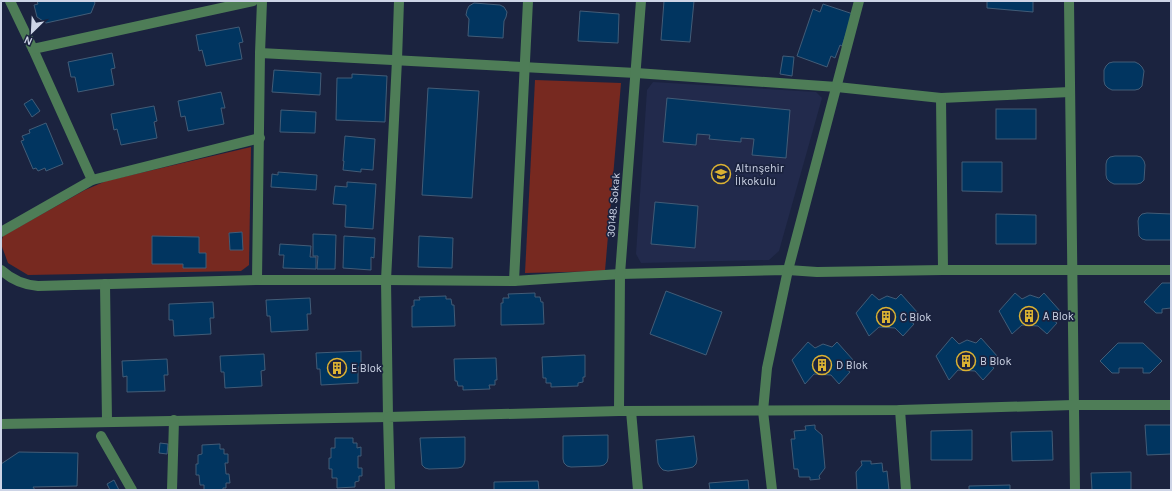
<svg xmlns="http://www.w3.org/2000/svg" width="1172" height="491" font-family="Karla,sans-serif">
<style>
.built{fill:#222a4c}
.green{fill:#772920}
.building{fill:#013560;stroke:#425c77}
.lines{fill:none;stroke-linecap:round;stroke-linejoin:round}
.minor{stroke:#4e7d57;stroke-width:10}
.labels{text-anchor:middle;stroke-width:3.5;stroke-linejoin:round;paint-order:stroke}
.poi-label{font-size:11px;fill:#cdd4e6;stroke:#1b233f;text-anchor:start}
.street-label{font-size:11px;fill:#cdd4e6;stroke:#1b233f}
</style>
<rect width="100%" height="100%" fill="#1b233f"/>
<polygon class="built" points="653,82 816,92 822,98 779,251 769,260 641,263 636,254 647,90"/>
<g class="green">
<polygon points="535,80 621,83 605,271 525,273"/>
<polygon points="251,147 249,265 241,271 28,275 8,263 1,244 3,236 85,190 106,181"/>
</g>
<g class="building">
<polygon points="37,1 94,1 95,3 91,13 46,23 37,17 34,5 38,4"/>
<polygon points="664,1 694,1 690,42 661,40"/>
<polygon points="987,1 1033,1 1033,12 987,8"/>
<polygon points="474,3 500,5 504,7 507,12 506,17 504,21 503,38 468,36 469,19 466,15 467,10 469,6"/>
<polygon points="823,4 853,14 842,46 840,45 835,58 831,56 827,67 797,56 813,9 820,12"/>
<polygon points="580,11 619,14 618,43 578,41"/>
<polygon points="239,27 243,42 239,43 242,59 206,66 202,50 199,51 196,35"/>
<polygon points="112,53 115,68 111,69 114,85 78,92 75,77 71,77 68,62"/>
<polygon points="783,56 794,57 792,76 780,74"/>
<polygon points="1113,62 1135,62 1139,64 1142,67 1144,71 1142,86 1139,89 1135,90 1112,90 1108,88 1105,85 1104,81 1104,70 1106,66 1109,63"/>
<polygon points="274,70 321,73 320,95 272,92"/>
<polygon points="352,74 387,76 385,122 336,120 337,78 352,78"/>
<polygon points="428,88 479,91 472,198 422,195"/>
<polygon points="221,92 225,108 221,108 224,124 188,131 185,116 181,117 178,101"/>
<polygon points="667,98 790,110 786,158 752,155 754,139 741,138 741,142 709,139 710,135 697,134 696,145 663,142"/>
<polygon points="32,99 40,111 32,117 24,104"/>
<polygon points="154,106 157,121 154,122 157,138 121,145 117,129 114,130 111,114"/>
<rect x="996" y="109" width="40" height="30"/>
<polygon points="281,110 316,112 315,133 280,132"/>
<polygon points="46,123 63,164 46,171 45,168 38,171 36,168 33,169 21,141 24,140 22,136 30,133 29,130"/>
<polygon points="345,136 375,139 373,170 361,169 361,172 343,170 344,161 343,161"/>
<polygon points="1115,156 1137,156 1141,157 1144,161 1145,165 1144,180 1141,183 1137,184 1114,184 1110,182 1107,179 1106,175 1106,164 1107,160 1110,157"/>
<polygon points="962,162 1002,162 1002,192 962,191"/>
<polygon points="278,172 317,175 316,190 271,187 272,174 278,175"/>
<polygon points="347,182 376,184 373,229 345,227 346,205 333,204 335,186 347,187"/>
<polygon points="655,202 698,206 695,248 651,244"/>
<polygon points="1147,213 1171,214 1171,240 1146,240 1142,239 1139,236 1138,221 1139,217 1142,214"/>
<polygon points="996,214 1036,215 1036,244 996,244"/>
<polygon points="242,232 243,250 230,250 229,233"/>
<polygon points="313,234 336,235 335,269 317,269 318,256 313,256"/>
<polygon points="152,236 199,237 199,253 206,253 206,268 183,268 183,264 152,264"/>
<polygon points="344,236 375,238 374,258 371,257 371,270 343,268"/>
<polygon points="419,236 453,238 452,268 418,267"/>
<polygon points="280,244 311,246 310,257 316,257 316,269 283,268 284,255 279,255"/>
<polygon points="1162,283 1171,283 1171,308 1162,309 1162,313 1156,313 1144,302"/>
<polygon points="666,291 722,312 706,355 650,334"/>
<polygon points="535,293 535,297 540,297 541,302 543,302 544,324 501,325 501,303 503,303 503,298 509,298 508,294"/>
<polygon points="1015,293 1022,299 1030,295 1039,298 1044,293 1061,312 1053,320 1057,323 1047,334 1038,326 1022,325 1012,334 999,311"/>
<polygon points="872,294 879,300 887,296 896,299 901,294 918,313 910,321 914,324 903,336 895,328 879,327 869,336 856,313"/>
<polygon points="446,296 446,299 451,299 452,305 454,305 455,326 412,327 412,306 414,306 414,300 420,300 419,297"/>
<polygon points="310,298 311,314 307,314 308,330 271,332 270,316 267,316 266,300"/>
<polygon points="213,302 214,318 210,318 211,334 174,336 173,320 169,320 169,304"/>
<polygon points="952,337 959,344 967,340 976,343 981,338 998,357 990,365 994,368 983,380 975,371 958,370 949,380 936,356"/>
<polygon points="808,342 815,348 823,344 832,347 837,342 854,361 846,369 850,372 839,384 831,375 814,374 805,384 792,360"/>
<polygon points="1118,343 1143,343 1162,361 1150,373 1143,373 1143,368 1119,368 1119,373 1112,373 1100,361"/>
<polygon points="361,351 361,367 358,367 358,383 321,385 320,369 317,369 316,353"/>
<polygon points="264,354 265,370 261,371 262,386 225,388 224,372 221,372 220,356"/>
<polygon points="585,355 585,377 583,377 583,382 578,383 578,386 551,387 551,383 546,383 546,378 543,378 542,357"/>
<polygon points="496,358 497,380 495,380 495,385 489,385 490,389 463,390 463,386 458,386 457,381 455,381 454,359"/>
<polygon points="167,359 168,375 164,375 165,391 127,392 127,376 123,377 122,361"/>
<polygon points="815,425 815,429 822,435 825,468 819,476 820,479 810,480 810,477 799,477 798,469 794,469 791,439 795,439 794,431 806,430 805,426"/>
<polygon points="1145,425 1171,425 1171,454 1147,455"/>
<polygon points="972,430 972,460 931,460 931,431"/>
<polygon points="1052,431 1053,460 1012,461 1011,432"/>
<polygon points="608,435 608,458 607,462 604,465 600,466 571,467 567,466 564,463 563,459 563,436"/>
<polygon points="694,436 697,459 696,464 693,467 689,468 668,471 663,470 660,467 658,463 656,440"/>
<polygon points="465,437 465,460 464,464 462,467 458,468 429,469 425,468 422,465 420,438"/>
<polygon points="335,438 353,438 353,443 357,443 357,448 361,447 361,456 358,456 358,468 362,468 362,476 359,476 359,481 355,482 355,487 337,488 337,478 332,478 332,469 329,469 329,458 331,458 331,448 335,448"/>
<polygon points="160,443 168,444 167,454 159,453"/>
<polygon points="220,444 220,449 224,449 224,454 228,454 228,463 225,463 226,474 229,474 230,483 226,483 226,488 223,488 223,490 204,490 204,485 200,485 199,475 196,475 196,464 198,464 198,455 202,454 202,445"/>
<polygon points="19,452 78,453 77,486 33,487 35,490 1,490 1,464"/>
<polygon points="861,461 871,461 871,464 882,463 883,472 887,471 889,490 857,490 856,472 862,465"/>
<polygon points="1131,472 1131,490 1092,490 1091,473"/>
<polygon points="114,480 119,490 110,490 107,484"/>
<polygon points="748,480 749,490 710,490 709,483"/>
<polygon points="538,481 539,490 494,490 494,482"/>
<polygon points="1010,485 1010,490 969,490 969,486"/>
</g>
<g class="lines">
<g class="minor">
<polyline points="10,1 33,49 92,180"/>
<polyline points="1069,1 1075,490"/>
<polyline points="33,49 253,1"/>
<polyline points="260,53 636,73 837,87 941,98 1070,92"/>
<polyline points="941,98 943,270"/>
<polyline points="1,232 92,180 260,138"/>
<path d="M 1,270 C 12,280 23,285 38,286 L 257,280 L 386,280 L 514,281 L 620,274 L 788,270 L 817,272 L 943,270 L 1171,270"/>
<polyline points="257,280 260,53 262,1"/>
<polyline points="514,281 528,1"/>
<polyline points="105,284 107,421"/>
<polyline points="900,410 906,490"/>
<polyline points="619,411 620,274 641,1"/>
<polyline points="631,411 638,490"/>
<polyline points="1,424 388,417 386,280 397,60 399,1"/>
<polyline points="101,436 132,490"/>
<polyline points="172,490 174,420"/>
<polyline points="390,490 388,417 619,411 900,410 1073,405 1171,405"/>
<polyline points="772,490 763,411 767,368 788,270 859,1"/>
</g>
</g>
<defs>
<symbol id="school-ring" viewBox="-11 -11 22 22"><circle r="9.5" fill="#1b233f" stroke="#dbb233" stroke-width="1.5"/><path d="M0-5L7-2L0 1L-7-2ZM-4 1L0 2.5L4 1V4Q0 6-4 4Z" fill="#dbb233"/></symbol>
<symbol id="building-ring" viewBox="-11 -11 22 22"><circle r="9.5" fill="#1b233f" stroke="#dbb233" stroke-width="1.5"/><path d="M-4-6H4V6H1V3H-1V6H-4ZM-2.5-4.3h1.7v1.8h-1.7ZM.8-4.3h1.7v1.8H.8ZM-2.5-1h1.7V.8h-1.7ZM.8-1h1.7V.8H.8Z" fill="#dbb233"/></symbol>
</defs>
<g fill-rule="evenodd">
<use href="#school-ring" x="710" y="163" width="22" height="22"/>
<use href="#building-ring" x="1018" y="305" width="22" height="22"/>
<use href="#building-ring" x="875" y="306" width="22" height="22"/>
<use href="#building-ring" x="955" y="350" width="22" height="22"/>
<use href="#building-ring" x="811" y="354" width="22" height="22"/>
<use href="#building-ring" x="326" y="357" width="22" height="22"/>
</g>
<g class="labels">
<g class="poi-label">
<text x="735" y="172">Altınşehir<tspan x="735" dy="13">İlkokulu</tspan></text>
<text x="1043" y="320">A Blok</text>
<text x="900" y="321">C Blok</text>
<text x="980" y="365">B Blok</text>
<text x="836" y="369">D Blok</text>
<text x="351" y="372">E Blok</text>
</g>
<g class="street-label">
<text transform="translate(613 205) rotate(-85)" y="4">30148. Sokak</text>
</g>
</g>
<rect width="1172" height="491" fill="none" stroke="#cdd4e6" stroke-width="4"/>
<g transform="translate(32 32) rotate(204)" stroke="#1b233f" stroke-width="3" paint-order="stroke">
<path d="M0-3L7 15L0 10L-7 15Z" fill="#cdd4e6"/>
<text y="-6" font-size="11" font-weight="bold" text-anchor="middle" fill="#cdd4e6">N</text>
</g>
</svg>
